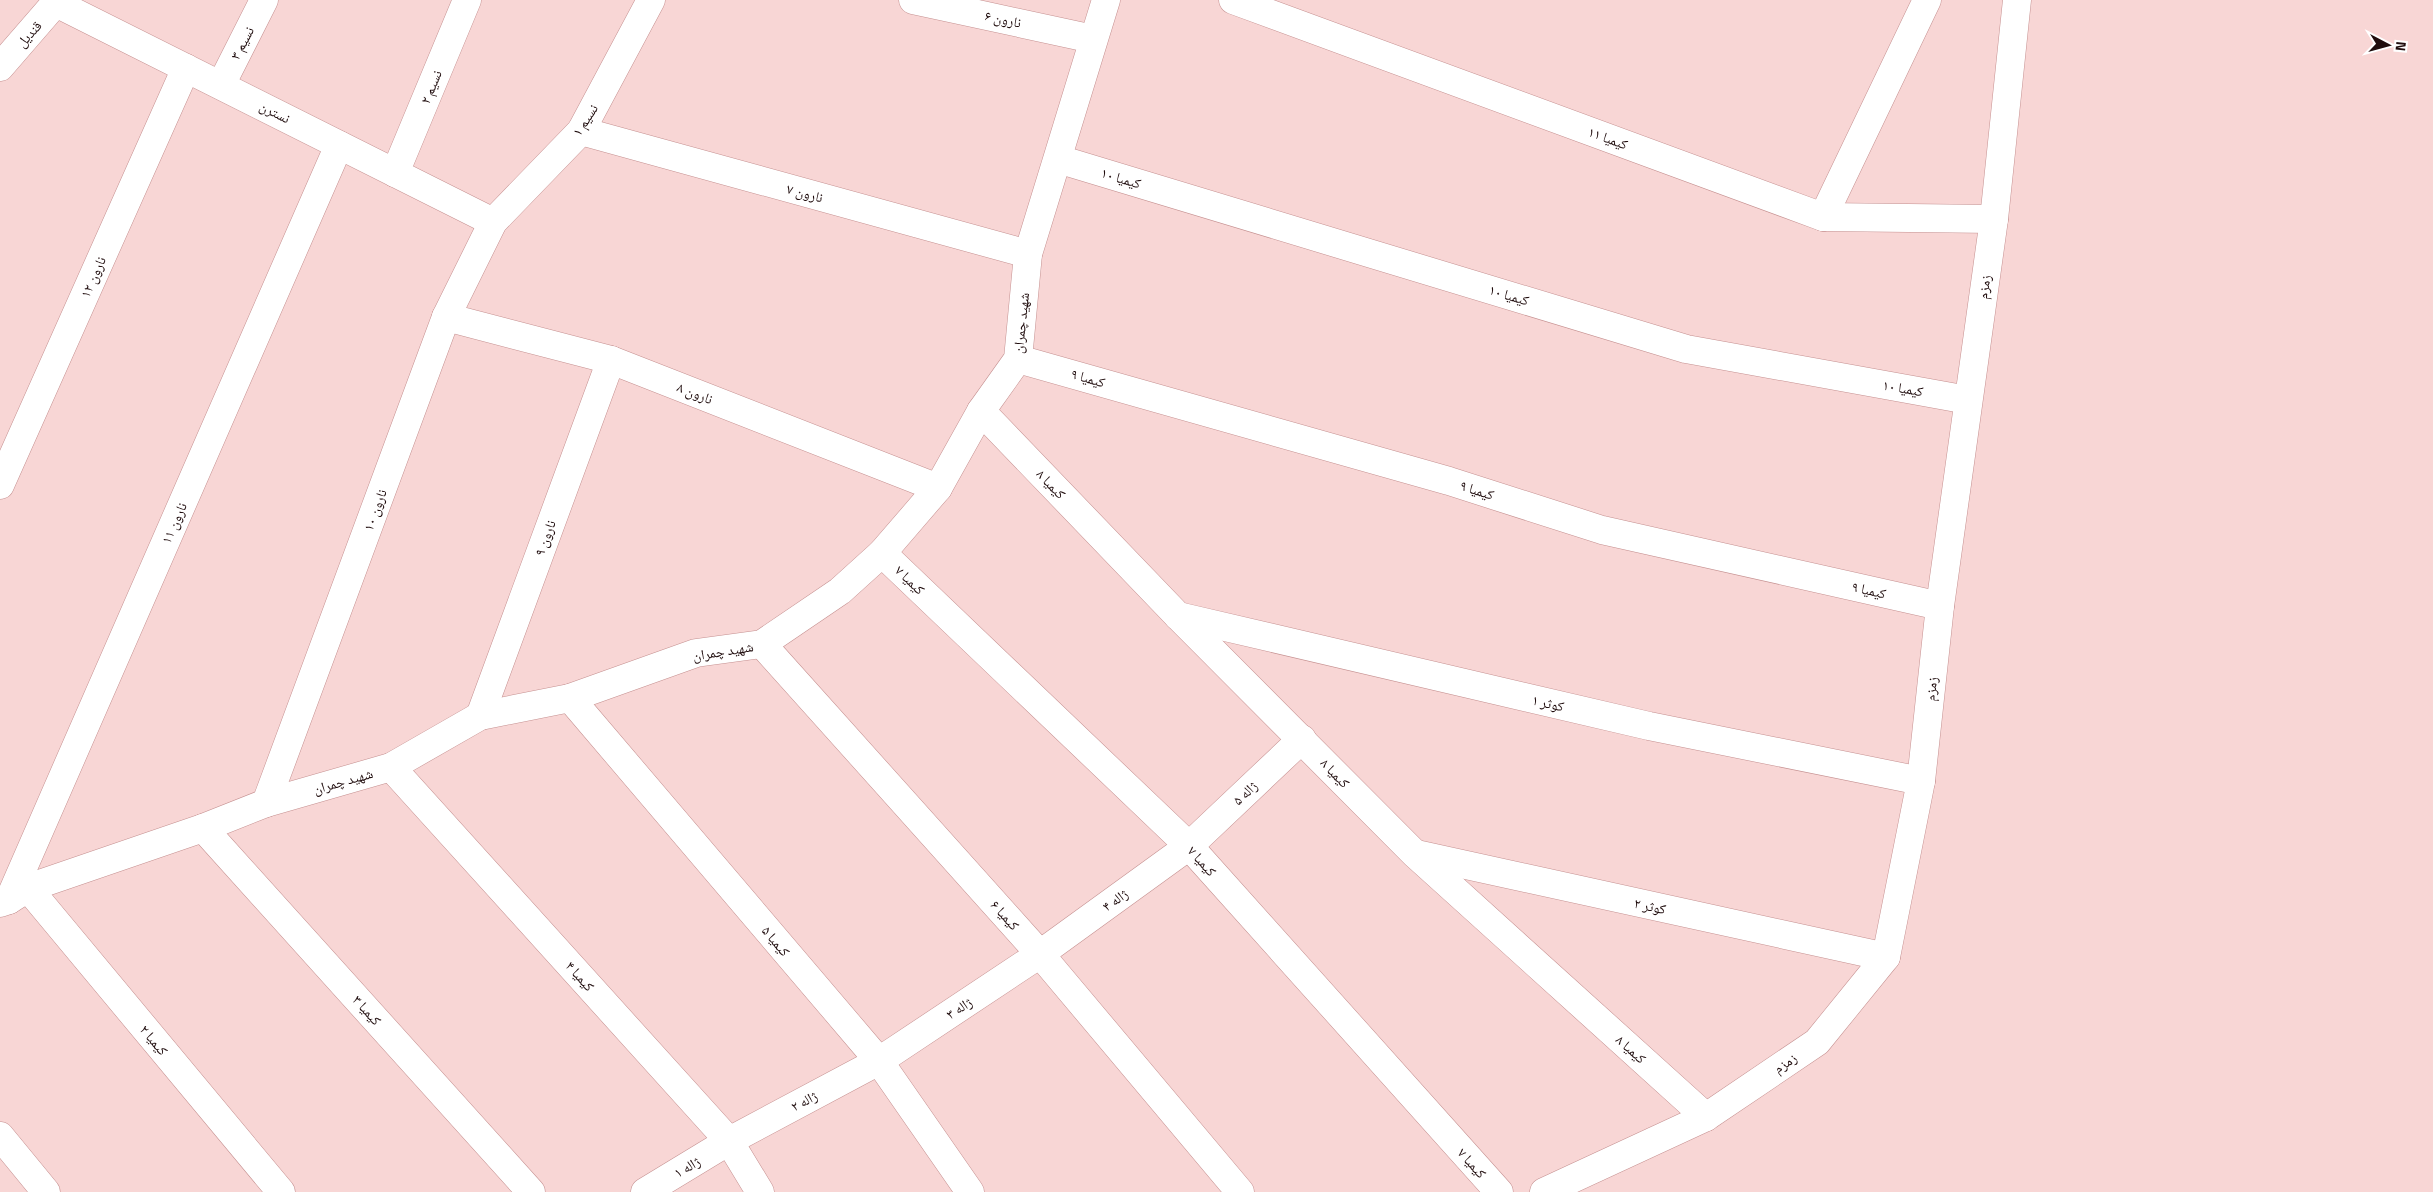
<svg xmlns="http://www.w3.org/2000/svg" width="2433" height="1192" font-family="'Titillium Web','Noto Naskh Arabic',sans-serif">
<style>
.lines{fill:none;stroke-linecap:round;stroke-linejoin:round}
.minor-casing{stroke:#c59090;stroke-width:29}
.minor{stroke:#fff;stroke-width:28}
.labels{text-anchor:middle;stroke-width:5;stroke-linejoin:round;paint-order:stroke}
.street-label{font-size:14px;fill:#1f0c0d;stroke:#fff}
</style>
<rect width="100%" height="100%" fill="#f8d6d5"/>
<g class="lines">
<defs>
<g id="minor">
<polyline points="913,0 1093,39"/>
<polyline points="1233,0 1823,217 1994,219"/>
<polyline points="56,3 493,222"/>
<polyline points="0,67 58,0"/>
<polyline points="221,85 264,0"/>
<polyline points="581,131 1028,254"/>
<polyline points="1058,159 1686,349 1968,400"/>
<polyline points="395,173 467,0"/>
<polyline points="1823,217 1927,0"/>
<polyline points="446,317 611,360 938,488"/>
<polyline points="1018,359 1449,481 1602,530 1940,606"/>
<polyline points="981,411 1178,616 1415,854 1706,1117"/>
<polyline points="0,485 186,68"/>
<polyline points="882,553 1189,846 1499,1192"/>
<polyline points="1178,616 1649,726 1921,781"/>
<polyline points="762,644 1040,954 1240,1192"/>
<polyline points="570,698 879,1061 970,1192"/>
<polyline points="480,716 611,360"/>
<polyline points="391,767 729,1141 760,1192"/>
<polyline points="266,803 446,317 493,222 581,131 651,0"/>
<polyline points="203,828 531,1192"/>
<polyline points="1416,854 1886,957"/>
<polyline points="28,888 281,1192"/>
<polyline points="9,900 339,145"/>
<polyline points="0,903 9,900 28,888 203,828 266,803 391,767 480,716 570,698 696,653 762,644 840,591 882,553 938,488 981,411 1018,359 1028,254 1106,0"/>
<polyline points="0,1136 46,1192"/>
<polyline points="645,1192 729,1141 879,1061 1040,954 1189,846 1302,739"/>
<polyline points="1544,1192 1706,1117 1817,1042 1886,957 1921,781 1940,606 1994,219 2017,0"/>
</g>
</defs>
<use href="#minor" class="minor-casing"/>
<use href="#minor" class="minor"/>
</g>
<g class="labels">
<g class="street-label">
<text transform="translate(1003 19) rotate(12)" y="5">نارون ۶</text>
<text transform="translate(29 34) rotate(-48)" y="5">قندیل</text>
<text transform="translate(242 43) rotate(-63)" y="5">نسیم ۳</text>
<text transform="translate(431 87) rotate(-68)" y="5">نسیم ۲</text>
<text transform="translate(275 112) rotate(27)" y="5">نسترن</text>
<text transform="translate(585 120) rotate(-57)" y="5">نسیم ۱</text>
<text transform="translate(1608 138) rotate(20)" y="5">کیمیا ۱۱</text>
<text transform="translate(1121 178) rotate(17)" y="5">کیمیا ۱۰</text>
<text transform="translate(805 193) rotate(15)" y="5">نارون ۷</text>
<text transform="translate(93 277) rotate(-66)" y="5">نارون ۱۲</text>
<text transform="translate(1984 287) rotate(-82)" y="5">زمزم</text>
<text transform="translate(1509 295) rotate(17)" y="5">کیمیا ۱۰</text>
<text transform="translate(1021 323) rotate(-84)" y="5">شهید چمران</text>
<text transform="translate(1088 378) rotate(16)" y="5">کیمیا ۹</text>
<text transform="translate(1903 388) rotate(10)" y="5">کیمیا ۱۰</text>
<text transform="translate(695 393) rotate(21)" y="5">نارون ۸</text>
<text transform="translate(1051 484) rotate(46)" y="5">کیمیا ۸</text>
<text transform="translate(1477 490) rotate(18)" y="5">کیمیا ۹</text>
<text transform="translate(375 510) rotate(-70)" y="5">نارون ۱۰</text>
<text transform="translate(174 523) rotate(-66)" y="5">نارون ۱۱</text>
<text transform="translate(545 538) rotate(-70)" y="5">نارون ۹</text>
<text transform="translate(910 580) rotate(44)" y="5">کیمیا ۷</text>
<text transform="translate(1869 590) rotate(13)" y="5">کیمیا ۹</text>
<text transform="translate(723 651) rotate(-9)" y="5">شهید چمران</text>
<text transform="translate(1931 689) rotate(-84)" y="5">زمزم</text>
<text transform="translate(1548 703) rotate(13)" y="5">کوثر ۱</text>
<text transform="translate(1335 773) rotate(46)" y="5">کیمیا ۸</text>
<text transform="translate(343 781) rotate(-16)" y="5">شهید چمران</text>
<text transform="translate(1245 793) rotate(-44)" y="5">ژاله ۵</text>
<text transform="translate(1202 861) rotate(48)" y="5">کیمیا ۷</text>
<text transform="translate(1115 900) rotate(-36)" y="5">ژاله ۴</text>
<text transform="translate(1650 906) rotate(12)" y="5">کوثر ۲</text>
<text transform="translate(1005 915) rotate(48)" y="5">کیمیا ۶</text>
<text transform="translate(776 941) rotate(50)" y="5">کیمیا ۵</text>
<text transform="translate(580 976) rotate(48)" y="5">کیمیا ۴</text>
<text transform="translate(959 1008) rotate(-33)" y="5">ژاله ۳</text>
<text transform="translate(367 1010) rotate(48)" y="5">کیمیا ۳</text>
<text transform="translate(154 1040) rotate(50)" y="5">کیمیا ۲</text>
<text transform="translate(1631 1049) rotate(42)" y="5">کیمیا ۸</text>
<text transform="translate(1785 1063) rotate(-34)" y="5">زمزم</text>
<text transform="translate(804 1101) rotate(-28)" y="5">ژاله ۲</text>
<text transform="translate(1472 1163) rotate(48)" y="5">کیمیا ۷</text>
<text transform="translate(687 1167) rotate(-31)" y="5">ژاله ۱</text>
</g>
</g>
<g transform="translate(2388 45) rotate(96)" stroke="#ffffff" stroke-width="4" paint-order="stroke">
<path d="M0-4L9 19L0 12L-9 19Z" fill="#1f0c0d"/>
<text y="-8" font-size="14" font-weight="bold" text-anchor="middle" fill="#1f0c0d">N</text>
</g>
</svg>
